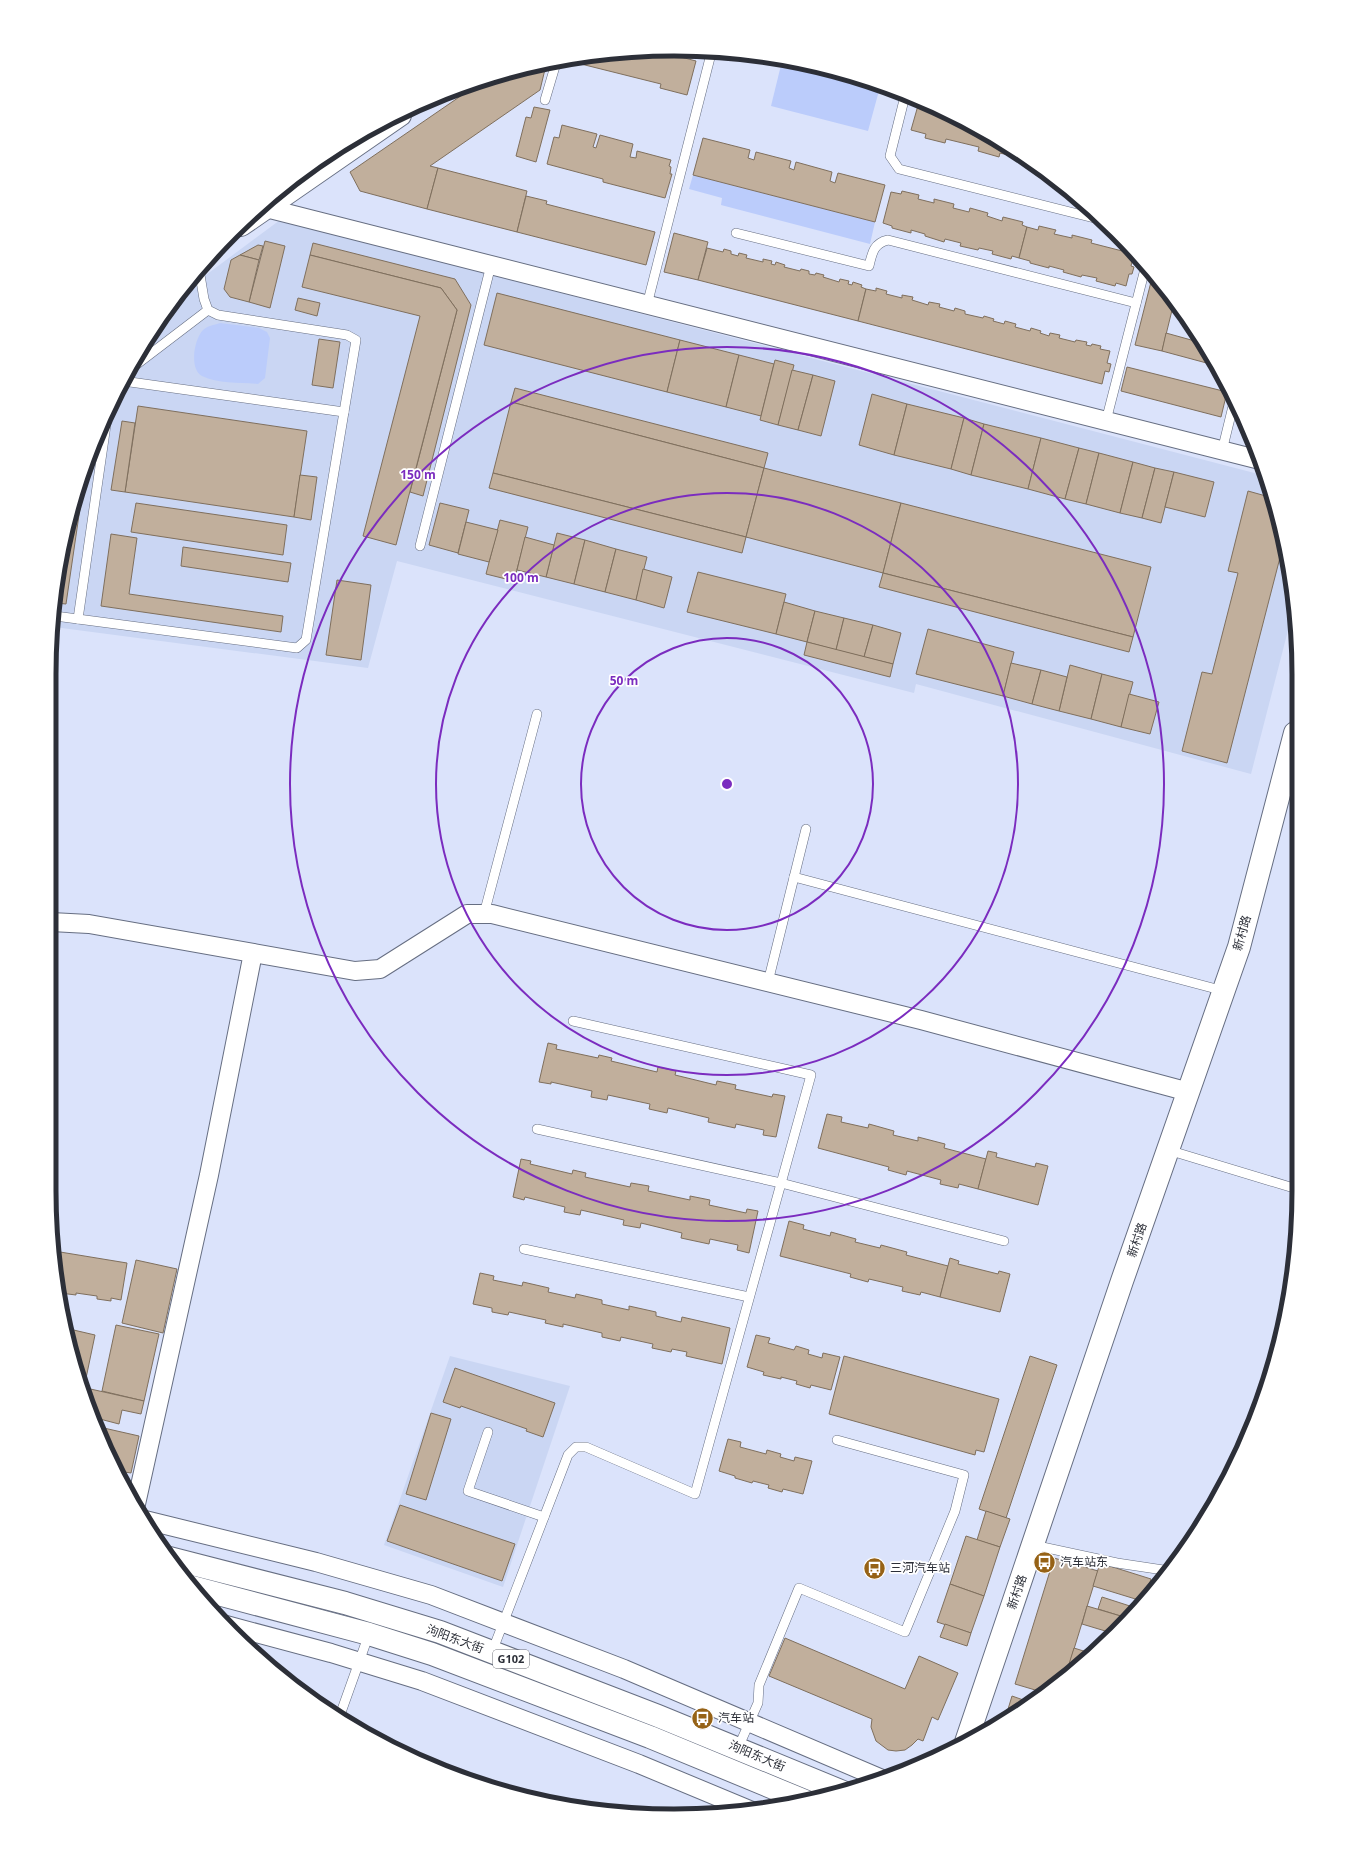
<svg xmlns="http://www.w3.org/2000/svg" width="1348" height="1865" font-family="'Open Sans','Noto Sans SC',sans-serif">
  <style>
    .built { fill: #cad6f3 }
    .green { fill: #bbccfb }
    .building { fill: #c1af9c; stroke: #7f6f5d }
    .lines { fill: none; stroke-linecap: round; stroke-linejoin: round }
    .service-casing { stroke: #666e82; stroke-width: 10 }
    .minor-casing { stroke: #666e82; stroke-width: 20 }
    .tertiary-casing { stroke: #666e82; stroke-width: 24 }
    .trunk-casing { stroke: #666e82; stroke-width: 24 }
    .service { stroke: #fff; stroke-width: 9 }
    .minor { stroke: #fff; stroke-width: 18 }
    .tertiary { stroke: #fff; stroke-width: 22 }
    .trunk { stroke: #fff; stroke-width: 22 }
    .ring { fill: none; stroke: #7b2cbf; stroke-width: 2 }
    .labels { text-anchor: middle; stroke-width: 3.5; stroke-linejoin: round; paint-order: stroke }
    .shield { fill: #fff; stroke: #6b6d74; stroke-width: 1 }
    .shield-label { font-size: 11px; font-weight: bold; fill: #2c2f38 }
    .street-label { font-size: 12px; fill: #2c2f38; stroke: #fff }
    .poi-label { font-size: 12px; fill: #2c2f38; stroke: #fff; text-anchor: start }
    .rim { fill: none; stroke: #2c2f38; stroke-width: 5 }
    .centre { fill: #7b2cbf; stroke: #fff; stroke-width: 2 }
    .ring-label { font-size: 12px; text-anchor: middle; font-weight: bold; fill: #7b2cbf; stroke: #fff; stroke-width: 3.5; stroke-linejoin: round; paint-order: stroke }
  </style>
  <rect width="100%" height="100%" fill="#dbe3fb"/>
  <g class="built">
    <path d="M 280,220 L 1266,476 L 1278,512 L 1294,592 L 1294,607 L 1251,774 L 916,684 L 914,693 L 397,561 L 368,668 L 54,627 L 61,552 L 96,435 L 133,361 L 183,292 Z"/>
    <path d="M 450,1356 L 570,1386 L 503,1587 L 384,1545 Z"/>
  </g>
  <g class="green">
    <path d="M 782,61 L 836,70 L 880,87 L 868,131 L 771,106 Z"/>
    <path d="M 693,175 L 875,222 L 870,244 L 721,205 L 722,198 L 689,189 Z"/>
    <path d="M 220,323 L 259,328 L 267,332 L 270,338 L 265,378 L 258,384 C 240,382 218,384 202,376 C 189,369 194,339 203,330 C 207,326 214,325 220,323 Z"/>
  </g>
  <g class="building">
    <path d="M 662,52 L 696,61 L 687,95 L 660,88 L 661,84 L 577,63 L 578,58 L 593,54 Z"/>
    <path d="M 546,65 L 540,90 L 430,166 L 438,168 L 427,209 L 360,191 L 350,172 L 484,80 Z"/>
    <path d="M 919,102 L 951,114 L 1024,159 L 1000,153 L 999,157 L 978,151 L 979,147 L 946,139 L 945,143 L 925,138 L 926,134 L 911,130 Z"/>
    <path d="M 534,107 L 550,110 L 536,162 L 516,156 L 526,117 L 531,118 Z"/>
    <path d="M 562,125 L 597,134 L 593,147 L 596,148 L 600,135 L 633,144 L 630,157 L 636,158 L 637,151 L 671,160 L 669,166 L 671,167 L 670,174 L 672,174 L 665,198 L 603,182 L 603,179 L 547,164 L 554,137 L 559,138 Z"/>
    <path d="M 703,138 L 750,150 L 748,158 L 754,160 L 756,152 L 791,161 L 789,168 L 794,170 L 796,162 L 832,172 L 830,181 L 835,183 L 838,173 L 885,185 L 875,222 L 693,175 Z"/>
    <path d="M 438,168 L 527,191 L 517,232 L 427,209 Z"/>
    <path d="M 902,191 L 919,195 L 918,199 L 934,203 L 934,199 L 954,204 L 953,208 L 969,212 L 970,208 L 988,213 L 987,216 L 1002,221 L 1003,217 L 1023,222 L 1022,225 L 1027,227 L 1019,258 L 1012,256 L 1011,259 L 992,254 L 993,251 L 979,248 L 978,250 L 960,246 L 961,243 L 945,239 L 944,242 L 925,236 L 925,234 L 911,230 L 911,233 L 892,228 L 892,226 L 883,223 L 891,192 L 901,194 Z"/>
    <path d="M 526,196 L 547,201 L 546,204 L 655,232 L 646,265 L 517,232 Z"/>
    <path d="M 1039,226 L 1056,230 L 1054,234 L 1072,238 L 1072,235 L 1092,240 L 1091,243 L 1134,254 L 1131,266 L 1134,267 L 1132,274 L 1129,274 L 1126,286 L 1116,283 L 1115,286 L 1096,281 L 1097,278 L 1082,275 L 1081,277 L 1063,272 L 1064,270 L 1049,266 L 1049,268 L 1030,263 L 1030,261 L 1019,258 L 1027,227 L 1038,230 Z"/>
    <path d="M 674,233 L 708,242 L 698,280 L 664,272 Z"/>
    <path d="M 265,241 L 285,246 L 270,308 L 249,302 Z"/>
    <path d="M 313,243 L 455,279 L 471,305 L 423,496 L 410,492 L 457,310 L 441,288 L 310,255 Z"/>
    <path d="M 258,245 L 263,246 L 259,260 L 240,255 Z"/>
    <path d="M 707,248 L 723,252 L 724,249 L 731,251 L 731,254 L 738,256 L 739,253 L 747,255 L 746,258 L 763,262 L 763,259 L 772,261 L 771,264 L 775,265 L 776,262 L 785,265 L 784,267 L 800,271 L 801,269 L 809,271 L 809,274 L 815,275 L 816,273 L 824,275 L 823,277 L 839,282 L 840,279 L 849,281 L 848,284 L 852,285 L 853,282 L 862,285 L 861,287 L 866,289 L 858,321 L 698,280 Z"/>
    <path d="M 240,255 L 259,260 L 249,302 L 230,297 L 224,289 L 231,260 Z"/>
    <path d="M 310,255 L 441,288 L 457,310 L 396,545 L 363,536 L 420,316 L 302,287 Z"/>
    <path d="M 1153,274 L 1174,302 L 1162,351 L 1135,345 Z"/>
    <path d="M 876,288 L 887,291 L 886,294 L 902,298 L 902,295 L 913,297 L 912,300 L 928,305 L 929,302 L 940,304 L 939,307 L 954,311 L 955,308 L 965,311 L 965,314 L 983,318 L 984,316 L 994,319 L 993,321 L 1004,324 L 1005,321 L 1016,324 L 1015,327 L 1030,331 L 1031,328 L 1041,331 L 1040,333 L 1049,336 L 1050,333 L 1060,335 L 1059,338 L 1075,342 L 1076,340 L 1087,342 L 1086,345 L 1091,346 L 1092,344 L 1101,346 L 1100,349 L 1110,351 L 1107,363 L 1111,364 L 1109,372 L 1105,371 L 1102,384 L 858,321 L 866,289 L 876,291 Z"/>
    <path d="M 497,293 L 680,340 L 667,392 L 484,345 Z"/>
    <path d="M 298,298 L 320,303 L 317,316 L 295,310 Z"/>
    <path d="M 1166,333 L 1202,343 L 1214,365 L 1162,351 Z"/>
    <path d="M 319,339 L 340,342 L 333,388 L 312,385 Z"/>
    <path d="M 680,340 L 739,355 L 726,407 L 667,392 Z"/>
    <path d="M 739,355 L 774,364 L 761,416 L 726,407 Z"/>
    <path d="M 775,360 L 794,365 L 778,425 L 760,420 Z"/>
    <path d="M 1127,367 L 1227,392 L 1221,417 L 1121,391 Z"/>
    <path d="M 792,370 L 813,375 L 798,430 L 778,425 Z"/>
    <path d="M 813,375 L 835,381 L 821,436 L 798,430 Z"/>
    <path d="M 515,388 L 768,453 L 764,468 L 511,402 Z"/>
    <path d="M 872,394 L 907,404 L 894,455 L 859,445 Z"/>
    <path d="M 511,402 L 764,468 L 746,537 L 493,473 Z"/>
    <path d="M 907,404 L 964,418 L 951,469 L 894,455 Z"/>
    <path d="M 138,406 L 307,431 L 294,517 L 125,492 Z"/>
    <path d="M 1239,411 L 1246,425 L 1236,422 Z"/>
    <path d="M 964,418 L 984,424 L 971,475 L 951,469 Z"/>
    <path d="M 122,421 L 135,423 L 125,492 L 111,490 Z"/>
    <path d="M 984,424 L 1041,438 L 1028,489 L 971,475 Z"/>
    <path d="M 1041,438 L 1079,448 L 1065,499 L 1028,489 Z"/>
    <path d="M 1079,448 L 1099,453 L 1086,504 L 1065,499 Z"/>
    <path d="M 1099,453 L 1133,462 L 1120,513 L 1086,504 Z"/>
    <path d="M 1133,462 L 1155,468 L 1142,518 L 1120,513 Z"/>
    <path d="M 764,468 L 901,503 L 883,573 L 746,537 Z"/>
    <path d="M 1155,468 L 1174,472 L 1161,523 L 1142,518 Z"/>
    <path d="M 1174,472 L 1214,482 L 1205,517 L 1165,507 Z"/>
    <path d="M 493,473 L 746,537 L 742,553 L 489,488 Z"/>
    <path d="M 85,474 L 66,604 L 56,603 L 61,552 Z"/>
    <path d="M 300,475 L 317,477 L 311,520 L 294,517 Z"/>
    <path d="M 1248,491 L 1273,498 L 1278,512 L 1284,542 L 1227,763 L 1182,751 L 1202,672 L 1212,674 L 1238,573 L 1228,571 Z"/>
    <path d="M 136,503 L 287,525 L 283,555 L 131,532 Z"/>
    <path d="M 440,503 L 469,510 L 458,553 L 429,545 Z"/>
    <path d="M 901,503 L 1151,567 L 1133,637 L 883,573 Z"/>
    <path d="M 500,520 L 528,527 L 514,581 L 486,574 Z"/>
    <path d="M 466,522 L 498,530 L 489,562 L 458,554 Z"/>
    <path d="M 557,533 L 585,540 L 574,584 L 546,577 Z"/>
    <path d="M 111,534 L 137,538 L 129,594 L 283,616 L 281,632 L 101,606 Z"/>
    <path d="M 525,537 L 554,545 L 546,577 L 517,570 Z"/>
    <path d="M 585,540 L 616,549 L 605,592 L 574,584 Z"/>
    <path d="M 183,547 L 291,563 L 288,582 L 181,566 Z"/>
    <path d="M 616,549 L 647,557 L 636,600 L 605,592 Z"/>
    <path d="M 643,569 L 672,577 L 664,608 L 636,600 Z"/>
    <path d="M 698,572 L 786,594 L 776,634 L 687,612 Z"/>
    <path d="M 883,573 L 1133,637 L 1129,652 L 879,587 Z"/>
    <path d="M 337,580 L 371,585 L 361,660 L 326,655 Z"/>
    <path d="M 784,602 L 815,611 L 807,642 L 776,634 Z"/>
    <path d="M 815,611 L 844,618 L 836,650 L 807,642 Z"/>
    <path d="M 844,618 L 873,625 L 864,657 L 836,650 Z"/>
    <path d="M 873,625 L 901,633 L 893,664 L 864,657 Z"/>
    <path d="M 928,629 L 1014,652 L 1003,696 L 916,674 Z"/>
    <path d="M 807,642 L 893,664 L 890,677 L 804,655 Z"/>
    <path d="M 1011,663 L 1041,670 L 1032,704 L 1003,696 Z"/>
    <path d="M 1070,665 L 1102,674 L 1091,719 L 1059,711 Z"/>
    <path d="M 1041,670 L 1067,677 L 1059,711 L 1032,704 Z"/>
    <path d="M 1102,674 L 1133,682 L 1121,727 L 1091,719 Z"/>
    <path d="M 1129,694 L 1159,702 L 1150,734 L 1121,727 Z"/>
    <path d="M 548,1043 L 557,1045 L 556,1049 L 598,1058 L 599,1055 L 612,1058 L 611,1061 L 657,1072 L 658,1067 L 676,1071 L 675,1075 L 716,1085 L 717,1081 L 736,1085 L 735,1089 L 772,1097 L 773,1094 L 785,1096 L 776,1137 L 763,1135 L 764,1130 L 736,1124 L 735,1128 L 708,1122 L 709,1118 L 668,1108 L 667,1113 L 649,1109 L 650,1104 L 608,1095 L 607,1100 L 591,1097 L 592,1091 L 551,1082 L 551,1084 L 539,1082 Z"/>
    <path d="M 827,1114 L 842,1117 L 841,1122 L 868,1128 L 869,1124 L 894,1131 L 893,1135 L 918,1141 L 918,1137 L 945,1144 L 944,1148 L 986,1159 L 978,1189 L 959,1184 L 958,1188 L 940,1184 L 941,1180 L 907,1171 L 906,1175 L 888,1170 L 889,1167 L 818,1148 Z"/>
    <path d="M 988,1151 L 997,1153 L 996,1157 L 1035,1167 L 1036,1163 L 1048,1166 L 1038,1205 L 978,1189 Z"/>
    <path d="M 521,1159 L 531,1161 L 530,1164 L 572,1174 L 573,1170 L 586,1173 L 585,1177 L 630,1187 L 631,1183 L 649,1186 L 648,1191 L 690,1200 L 690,1196 L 710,1200 L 709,1205 L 746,1213 L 747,1209 L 758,1211 L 749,1253 L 737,1250 L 738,1245 L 710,1239 L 709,1244 L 681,1238 L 682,1233 L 641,1223 L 640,1228 L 623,1225 L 624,1220 L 581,1210 L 580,1215 L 564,1212 L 565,1207 L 525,1197 L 524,1200 L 513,1197 Z"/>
    <path d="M 789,1221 L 804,1225 L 803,1229 L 830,1236 L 831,1232 L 856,1239 L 855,1242 L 880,1248 L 881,1245 L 907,1252 L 906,1255 L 948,1266 L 940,1297 L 921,1292 L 920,1295 L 902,1291 L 903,1287 L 869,1279 L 868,1282 L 850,1277 L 851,1274 L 780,1256 Z"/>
    <path d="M 54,1251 L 127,1263 L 121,1300 L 111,1298 L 111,1301 L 97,1299 L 97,1296 L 76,1293 L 76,1295 L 60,1293 L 54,1273 Z"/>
    <path d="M 950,1258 L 959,1261 L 958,1264 L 998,1274 L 999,1271 L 1010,1274 L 1000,1312 L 940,1297 Z"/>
    <path d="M 136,1260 L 177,1269 L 163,1333 L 122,1323 Z"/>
    <path d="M 480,1273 L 494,1276 L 493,1280 L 522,1286 L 523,1282 L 549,1288 L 548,1292 L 575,1298 L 576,1294 L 602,1300 L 602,1304 L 629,1310 L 629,1306 L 656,1312 L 656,1316 L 681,1322 L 682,1317 L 730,1328 L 722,1364 L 686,1356 L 687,1352 L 672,1349 L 671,1352 L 652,1348 L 653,1344 L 621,1337 L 620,1341 L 602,1337 L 602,1333 L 563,1324 L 563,1327 L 545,1323 L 546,1320 L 509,1312 L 508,1315 L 492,1312 L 492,1308 L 473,1304 Z"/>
    <path d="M 116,1325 L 159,1334 L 144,1401 L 102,1391 Z"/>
    <path d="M 65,1328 L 95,1335 L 85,1383 L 80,1382 L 70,1353 Z"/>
    <path d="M 756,1335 L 770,1338 L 768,1343 L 794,1350 L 796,1346 L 809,1350 L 808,1354 L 822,1358 L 823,1353 L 840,1357 L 831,1390 L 811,1385 L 810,1388 L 796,1384 L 797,1381 L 781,1377 L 781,1379 L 763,1375 L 764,1372 L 747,1367 Z"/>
    <path d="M 844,1356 L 999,1399 L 984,1452 L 976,1450 L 975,1455 L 829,1414 Z"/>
    <path d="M 1030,1356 L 1057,1365 L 1006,1518 L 979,1509 Z"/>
    <path d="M 455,1368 L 555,1403 L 543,1437 L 526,1431 L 527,1429 L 461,1406 L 460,1408 L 443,1402 Z"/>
    <path d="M 86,1388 L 144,1401 L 141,1414 L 122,1410 L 119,1424 L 92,1417 L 85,1395 Z"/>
    <path d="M 431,1413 L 451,1419 L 426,1500 L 406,1494 Z"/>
    <path d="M 95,1426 L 139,1436 L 131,1473 L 118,1471 Z"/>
    <path d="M 728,1439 L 741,1442 L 740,1447 L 766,1454 L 767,1450 L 781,1454 L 780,1457 L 794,1461 L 795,1457 L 812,1461 L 803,1494 L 783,1489 L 782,1492 L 768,1488 L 769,1485 L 753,1481 L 752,1483 L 735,1478 L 735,1476 L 719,1471 Z"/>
    <path d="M 400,1505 L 515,1544 L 502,1581 L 387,1541 Z"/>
    <path d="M 986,1511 L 1010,1519 L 1000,1547 L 977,1540 Z"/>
    <path d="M 966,1536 L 1000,1547 L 984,1596 L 950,1584 Z"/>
    <path d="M 1054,1558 L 1098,1571 L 1066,1675 L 1042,1692 L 1015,1684 Z"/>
    <path d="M 1100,1563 L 1151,1579 L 1145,1598 L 1142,1601 L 1093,1586 Z"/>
    <path d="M 950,1584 L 984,1596 L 971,1633 L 937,1622 Z"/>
    <path d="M 1102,1597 L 1133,1607 L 1134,1602 L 1140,1604 L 1127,1618 L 1098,1609 Z"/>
    <path d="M 1087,1606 L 1124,1617 L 1122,1623 L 1112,1633 L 1082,1624 Z"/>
    <path d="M 945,1624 L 971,1633 L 967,1646 L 940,1637 Z"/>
    <path d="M 785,1638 L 905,1689 L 919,1656 L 958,1673 L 938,1720 L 932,1717 L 923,1741 L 918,1739 L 912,1745 L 905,1750 L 896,1751 L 888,1750 L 876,1741 L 871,1727 L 872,1719 L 769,1676 Z"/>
    <path d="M 1074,1648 L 1093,1654 L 1078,1666 L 1069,1664 Z"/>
    <path d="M 1012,1696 L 1029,1702 L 1005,1719 Z"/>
  </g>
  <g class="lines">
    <defs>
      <g id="service">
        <path d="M 905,96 L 890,156 L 899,169 L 1098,219"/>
        <path d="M 545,100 L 556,63"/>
        <path d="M 736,233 L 869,266 C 872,253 874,243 888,240 L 1136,303"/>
        <path d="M 647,305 L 712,50"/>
        <path d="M 128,371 L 208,310"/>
        <path d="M 123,381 L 344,412"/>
        <path d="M 1106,421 L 1146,265"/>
        <path d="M 1222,451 L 1234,402"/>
        <path d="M 420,546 L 491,265"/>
        <path d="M 55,616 L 297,648 L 306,640 L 356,340 L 347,335 L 218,315 L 208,310 L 204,299 L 199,269"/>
        <path d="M 78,619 L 108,411"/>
        <path d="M 794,877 L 1224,991"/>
        <path d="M 484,914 L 537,714"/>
        <path d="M 768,982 L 806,829"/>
        <path d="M 537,1129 L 781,1183 L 1004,1241"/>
        <path d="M 1168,1150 L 1297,1189"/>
        <path d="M 524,1249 L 749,1297"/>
        <path d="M 1274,1363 L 1279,1347"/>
        <path d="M 488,1432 L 468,1491 L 544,1517"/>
        <path d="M 1033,1545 L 1117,1563 L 1170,1571"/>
        <path d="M 492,1652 L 568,1455 L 576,1447 L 586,1447 L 695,1494 L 811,1075 L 573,1021"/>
        <path d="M 339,1718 L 369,1634"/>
        <path d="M 738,1748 L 758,1703 L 759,1685 L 799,1588 L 905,1632 L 955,1511 L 964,1475 L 837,1440"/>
      </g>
      <g id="minor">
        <path d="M 266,208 L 1260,460"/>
        <path d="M 51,922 L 89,924 L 355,971 L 380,969 L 467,914 L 492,914 L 921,1020 L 1189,1092"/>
        <path d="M 136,1504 L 209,1175 L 253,953"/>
        <path d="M 145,1520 L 316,1562 L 431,1595 L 624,1669 L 882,1779"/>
        <path d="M 226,1625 L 331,1653 L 422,1681 L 639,1764 L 752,1811"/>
      </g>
      <g id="tertiary">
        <path d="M 241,225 L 400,115"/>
        <path d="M 966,1742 L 1122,1281 L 1239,947 L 1295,733"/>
      </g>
      <g id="trunk">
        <path d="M 169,1558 L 345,1603 L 440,1632 L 658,1716 L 843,1792"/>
        <path d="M 192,1587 L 369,1634 L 432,1654 L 650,1737 L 805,1801"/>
      </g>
    </defs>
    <use href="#service" class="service-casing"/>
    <use href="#minor" class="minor-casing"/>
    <use href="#tertiary" class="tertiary-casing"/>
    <use href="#trunk" class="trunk-casing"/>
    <use href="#service" class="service"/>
    <use href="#minor" class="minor"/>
    <use href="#tertiary" class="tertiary"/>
    <use href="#trunk" class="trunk"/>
  </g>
  <g class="ring">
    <circle cx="727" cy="784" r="146"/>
    <circle cx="727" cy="784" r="291"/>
    <circle cx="727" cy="784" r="437"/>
  </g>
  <defs>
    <symbol id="bus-disc" viewBox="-11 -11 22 22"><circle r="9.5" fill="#966216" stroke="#fff"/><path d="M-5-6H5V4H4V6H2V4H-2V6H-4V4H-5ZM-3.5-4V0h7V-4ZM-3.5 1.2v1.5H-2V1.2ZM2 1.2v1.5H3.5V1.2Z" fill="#fff"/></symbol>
  </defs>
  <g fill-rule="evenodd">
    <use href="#bus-disc" x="1032" y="1550" width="25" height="25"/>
    <use href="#bus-disc" x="862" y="1556" width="25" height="25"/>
    <use href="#bus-disc" x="690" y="1706" width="25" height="25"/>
  </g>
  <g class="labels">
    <rect class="shield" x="493" y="1650" width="36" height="18" rx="3"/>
    <g class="shield-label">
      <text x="511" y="1663">G102</text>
    </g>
    <g class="street-label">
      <text transform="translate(1242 933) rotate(-74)" y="4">新村路</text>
      <text transform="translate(1137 1240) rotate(-71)" y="4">新村路</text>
      <text transform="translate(1017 1592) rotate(-71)" y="4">新村路</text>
      <text transform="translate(455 1639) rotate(20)" y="4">泃阳东大街</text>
      <text transform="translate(757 1756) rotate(23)" y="4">泃阳东大街</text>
    </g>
    <g class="poi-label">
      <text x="1060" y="1566">汽车站东</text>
      <text x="890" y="1572">三河汽车站</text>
      <text x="718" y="1722">汽车站</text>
    </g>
  </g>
  <path d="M0 0H1348V1865H0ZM674 56H674A618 618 0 0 1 1292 674V1191A618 618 0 0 1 674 1809H674A618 618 0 0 1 56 1191V674A618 618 0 0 1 674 56Z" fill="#fff" fill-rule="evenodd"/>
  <path class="rim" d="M674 56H674A618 618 0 0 1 1292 674V1191A618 618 0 0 1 674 1809H674A618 618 0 0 1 56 1191V674A618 618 0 0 1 674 56Z"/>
  <circle cx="727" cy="784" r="6" class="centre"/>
  <g class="ring-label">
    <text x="418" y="479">150 m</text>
    <text x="521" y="582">100 m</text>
    <text x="624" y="685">50 m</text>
  </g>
</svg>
